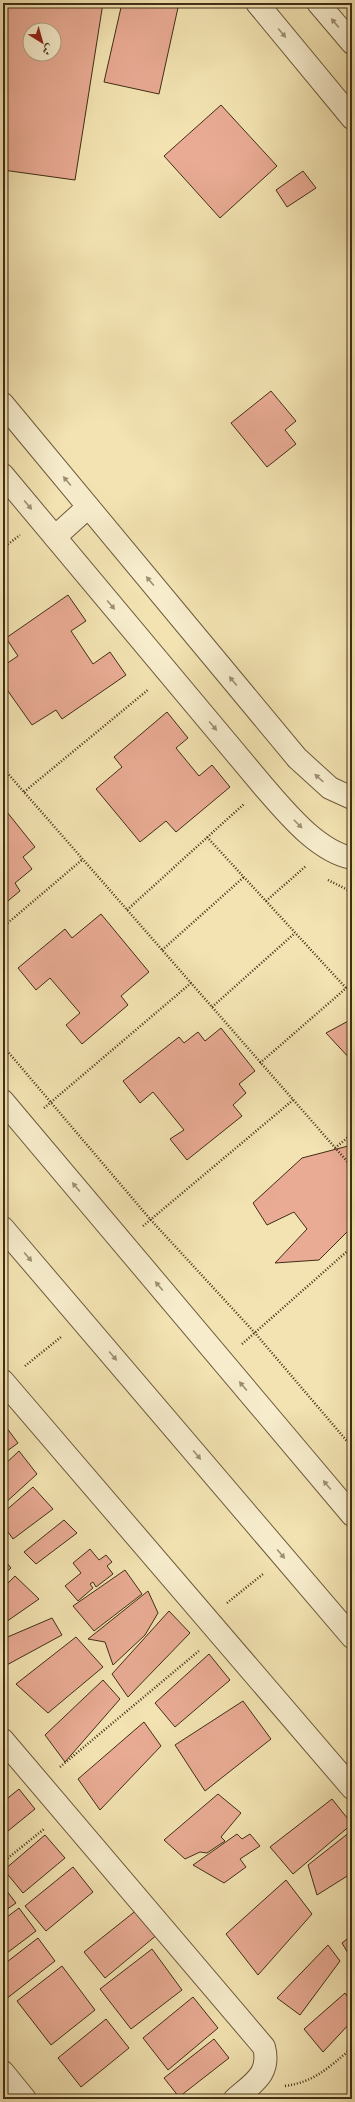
<svg xmlns="http://www.w3.org/2000/svg" width="355" height="2102" font-family="'Libre Bodoni',Amiri,serif">
  <style>
    .building { fill: #e9ab94; stroke: #412e15; fill-rule: evenodd }
    .lines { fill: none; stroke-linecap: round; stroke-linejoin: round }
    .street-casing { stroke: #6e5b3c; stroke-width: 24 }
    .path { stroke: #412e15; stroke-width: 2.5; stroke-dasharray: 1 2; stroke-linecap: butt }
    .street { stroke: #f7edcd; stroke-width: 22 }
    .oneway { fill: #9c8e71 }
  </style>
  <rect width="100%" height="100%" fill="#f3e3b2"/>
  <filter id="stains"><feTurbulence type="fractalNoise" baseFrequency=".005" numOctaves="4"/><feColorMatrix values="0 0 0 0 .2 0 0 0 0 .09 0 0 0 0 .02 0 0 0 .5 -.17"/></filter>
  <radialGradient id="worn" r=".72"><stop offset=".6" stop-color="#630" stop-opacity="0"/><stop offset="1" stop-color="#630" stop-opacity=".3"/></radialGradient>
  <g class="building">
    <path d="M 3,3 L 103,3 L 75,180 L 3,170 ZM 30,30 L 54,30 L 54,54 L 30,54 Z"/>
    <path d="M 122,3 L 179,3 L 159,94 L 104,82 Z"/>
    <path d="M 221,105 L 277,166 L 220,218 L 164,156 Z"/>
    <path d="M 303,171 L 316,188 L 287,207 L 276,190 Z"/>
    <path d="M 271,391 L 296,421 L 285,430 L 296,444 L 267,467 L 231,423 Z"/>
    <path d="M 68,595 L 86,621 L 71,631 L 93,664 L 110,652 L 126,675 L 62,719 L 56,710 L 32,725 L 3,684 L 3,666 L 18,656 L 6,638 Z"/>
    <path d="M 167,712 L 188,738 L 176,748 L 199,776 L 212,765 L 230,787 L 176,832 L 166,821 L 140,842 L 96,789 L 122,767 L 114,757 Z"/>
    <path d="M 3,807 L 35,847 L 23,857 L 32,869 L 15,883 L 20,891 L 3,905 Z"/>
    <path d="M 101,914 L 149,972 L 121,996 L 128,1005 L 82,1044 L 66,1025 L 80,1013 L 50,978 L 36,990 L 18,968 L 65,929 L 72,938 Z"/>
    <path d="M 352,1019 L 352,1061 L 326,1033 Z"/>
    <path d="M 221,1028 L 255,1071 L 239,1084 L 246,1093 L 233,1105 L 242,1116 L 187,1160 L 170,1139 L 184,1130 L 153,1092 L 140,1103 L 123,1081 L 179,1037 L 184,1043 L 198,1032 L 205,1041 Z"/>
    <path d="M 352,1145 L 352,1227 L 319,1260 L 275,1263 L 307,1229 L 294,1212 L 267,1225 L 253,1203 L 302,1158 Z"/>
    <path d="M 3,1423 L 18,1443 L 3,1454 Z"/>
    <path d="M 19,1451 L 37,1474 L 3,1505 L 3,1466 Z"/>
    <path d="M 33,1487 L 53,1509 L 13,1539 L 3,1525 L 3,1513 Z"/>
    <path d="M 64,1520 L 77,1533 L 36,1564 L 24,1552 Z"/>
    <path d="M 90,1549 L 99,1560 L 106,1555 L 112,1562 L 107,1566 L 113,1574 L 96,1587 L 93,1582 L 90,1584 L 93,1588 L 78,1601 L 65,1586 L 81,1573 L 73,1563 Z"/>
    <path d="M 3,1558 L 11,1568 L 3,1575 Z"/>
    <path d="M 125,1570 L 142,1594 L 94,1631 L 73,1606 Z"/>
    <path d="M 15,1576 L 39,1599 L 3,1624 L 3,1588 Z"/>
    <path d="M 148,1591 L 158,1613 L 145,1635 L 113,1665 L 105,1642 L 88,1639 Z"/>
    <path d="M 169,1611 L 190,1633 L 128,1697 L 112,1674 Z"/>
    <path d="M 52,1618 L 62,1635 L 3,1667 L 3,1639 Z"/>
    <path d="M 76,1637 L 103,1667 L 48,1713 L 16,1684 Z"/>
    <path d="M 209,1654 L 230,1680 L 175,1727 L 155,1703 Z"/>
    <path d="M 103,1680 L 120,1699 L 65,1762 L 45,1735 Z"/>
    <path d="M 243,1701 L 271,1739 L 205,1791 L 175,1745 Z"/>
    <path d="M 144,1722 L 161,1746 L 100,1810 L 78,1779 Z"/>
    <path d="M 19,1789 L 35,1809 L 3,1835 L 3,1802 Z"/>
    <path d="M 218,1794 L 241,1813 L 221,1837 L 225,1841 L 207,1853 L 200,1852 L 185,1859 L 164,1840 Z"/>
    <path d="M 332,1799 L 352,1824 L 293,1874 L 270,1847 Z"/>
    <path d="M 350,1832 L 352,1834 L 352,1873 L 317,1895 L 308,1865 Z"/>
    <path d="M 237,1834 L 242,1839 L 250,1834 L 260,1846 L 240,1859 L 246,1867 L 224,1883 L 193,1865 Z"/>
    <path d="M 45,1835 L 65,1858 L 23,1893 L 4,1870 Z"/>
    <path d="M 73,1867 L 93,1892 L 46,1931 L 25,1906 Z"/>
    <path d="M 286,1880 L 312,1914 L 258,1975 L 226,1934 Z"/>
    <path d="M 3,1886 L 16,1903 L 3,1912 Z"/>
    <path d="M 19,1908 L 36,1931 L 3,1956 L 3,1920 Z"/>
    <path d="M 138,1909 L 158,1934 L 105,1978 L 84,1952 Z"/>
    <path d="M 352,1935 L 352,1960 L 342,1943 Z"/>
    <path d="M 38,1938 L 55,1961 L 6,1999 L 3,1994 L 3,1965 Z"/>
    <path d="M 328,1945 L 340,1961 L 300,2015 L 277,1998 Z"/>
    <path d="M 152,1949 L 182,1990 L 131,2029 L 100,1989 Z"/>
    <path d="M 62,1966 L 95,2010 L 51,2045 L 17,2001 Z"/>
    <path d="M 345,1993 L 352,2003 L 352,2021 L 323,2052 L 304,2029 Z"/>
    <path d="M 193,1997 L 218,2028 L 168,2070 L 143,2038 Z"/>
    <path d="M 106,2019 L 129,2048 L 81,2087 L 58,2058 Z"/>
    <path d="M 214,2039 L 229,2058 L 179,2097 L 164,2078 Z"/>
  </g>
  <g class="lines">
    <defs>
      <g id="street">
        <path d="M 257,3 L 352,118"/>
        <path d="M 318,3 L 352,43"/>
        <path d="M 3,404 L 297,758 L 330,788 L 352,798"/>
        <path d="M 3,475 L 264,787 C 286,812 317,851 352,858"/>
        <path d="M 55,537 L 88,507"/>
        <path d="M 3,1101 L 352,1515"/>
        <path d="M 3,1228 L 352,1637"/>
        <path d="M 3,1381 L 352,1788"/>
        <path d="M 3,1740 L 264,2047 C 271,2074 253,2083 235,2099"/>
        <path d="M 3,2072 L 25,2099"/>
      </g>
    </defs>
    <use href="#street" class="street-casing"/>
    <g class="path">
      <path d="M 3,548 L 20,535"/>
      <path d="M 3,768 L 352,1167"/>
      <path d="M 24,792 L 149,689"/>
      <path d="M 207,837 L 346,988"/>
      <path d="M 328,880 L 352,892"/>
      <path d="M 266,901 L 306,866"/>
      <path d="M 127,910 L 244,804"/>
      <path d="M 3,927 L 83,859"/>
      <path d="M 162,950 L 244,877"/>
      <path d="M 212,1007 L 295,933"/>
      <path d="M 3,1046 L 150,1219 L 255,1333 L 352,1447"/>
      <path d="M 260,1063 L 352,983"/>
      <path d="M 44,1108 L 191,983"/>
      <path d="M 335,1148 L 352,1134"/>
      <path d="M 143,1226 L 293,1100"/>
      <path d="M 242,1344 L 352,1247"/>
      <path d="M 25,1366 L 61,1337"/>
      <path d="M 227,1603 L 263,1574"/>
      <path d="M 60,1767 L 200,1650"/>
      <path d="M 3,1862 L 44,1829"/>
      <path d="M 285,2086 C 315,2082 329,2067 352,2048"/>
    </g>
    <use href="#street" class="street"/>
  </g>
  <defs><path id="oneway-solid" d="M-6-.8H1V-3.2L6.5 0L1 3.2V.8H-6Z"/></defs>
  <g class="oneway">
    <use href="#oneway-solid" transform="translate(335 23) rotate(-130)"/>
    <use href="#oneway-solid" transform="translate(282 33) rotate(50)"/>
    <use href="#oneway-solid" transform="translate(67 481) rotate(-130)"/>
    <use href="#oneway-solid" transform="translate(28 505) rotate(50)"/>
    <use href="#oneway-solid" transform="translate(150 581) rotate(-130)"/>
    <use href="#oneway-solid" transform="translate(111 605) rotate(50)"/>
    <use href="#oneway-solid" transform="translate(233 681) rotate(-130)"/>
    <use href="#oneway-solid" transform="translate(213 726) rotate(50)"/>
    <use href="#oneway-solid" transform="translate(319 778) rotate(-138)"/>
    <use href="#oneway-solid" transform="translate(298 824) rotate(45)"/>
    <use href="#oneway-solid" transform="translate(76 1187) rotate(-130)"/>
    <use href="#oneway-solid" transform="translate(28 1257) rotate(50)"/>
    <use href="#oneway-solid" transform="translate(159 1286) rotate(-130)"/>
    <use href="#oneway-solid" transform="translate(113 1356) rotate(50)"/>
    <use href="#oneway-solid" transform="translate(243 1386) rotate(-130)"/>
    <use href="#oneway-solid" transform="translate(197 1455) rotate(50)"/>
    <use href="#oneway-solid" transform="translate(327 1485) rotate(-130)"/>
    <use href="#oneway-solid" transform="translate(281 1554) rotate(50)"/>
  </g>
  <rect width="355" height="2102" fill="none" stroke="#f3e3b2" stroke-width="16"/>
  <rect x="4" y="4" width="347" height="2094" fill="none" stroke="#412e15" stroke-width="2"/>
  <rect x="8" y="8" width="339" height="2086" fill="none" stroke="#412e15"/>
  <g transform="translate(42 42) rotate(143)"><circle r="19" fill="#f7edcd" stroke="#aea183"/>
  <path d="M0-3L7 15L0 10L-7 15Z" fill="#8f2418"/>
  <text y="-6" font-size="11" font-weight="bold" text-anchor="middle" fill="#412e15">ش</text>
  </g>
  <rect width="100%" height="100%" filter="url(#stains)"/>
  <rect width="100%" height="100%" fill="url(#worn)"/>
</svg>
